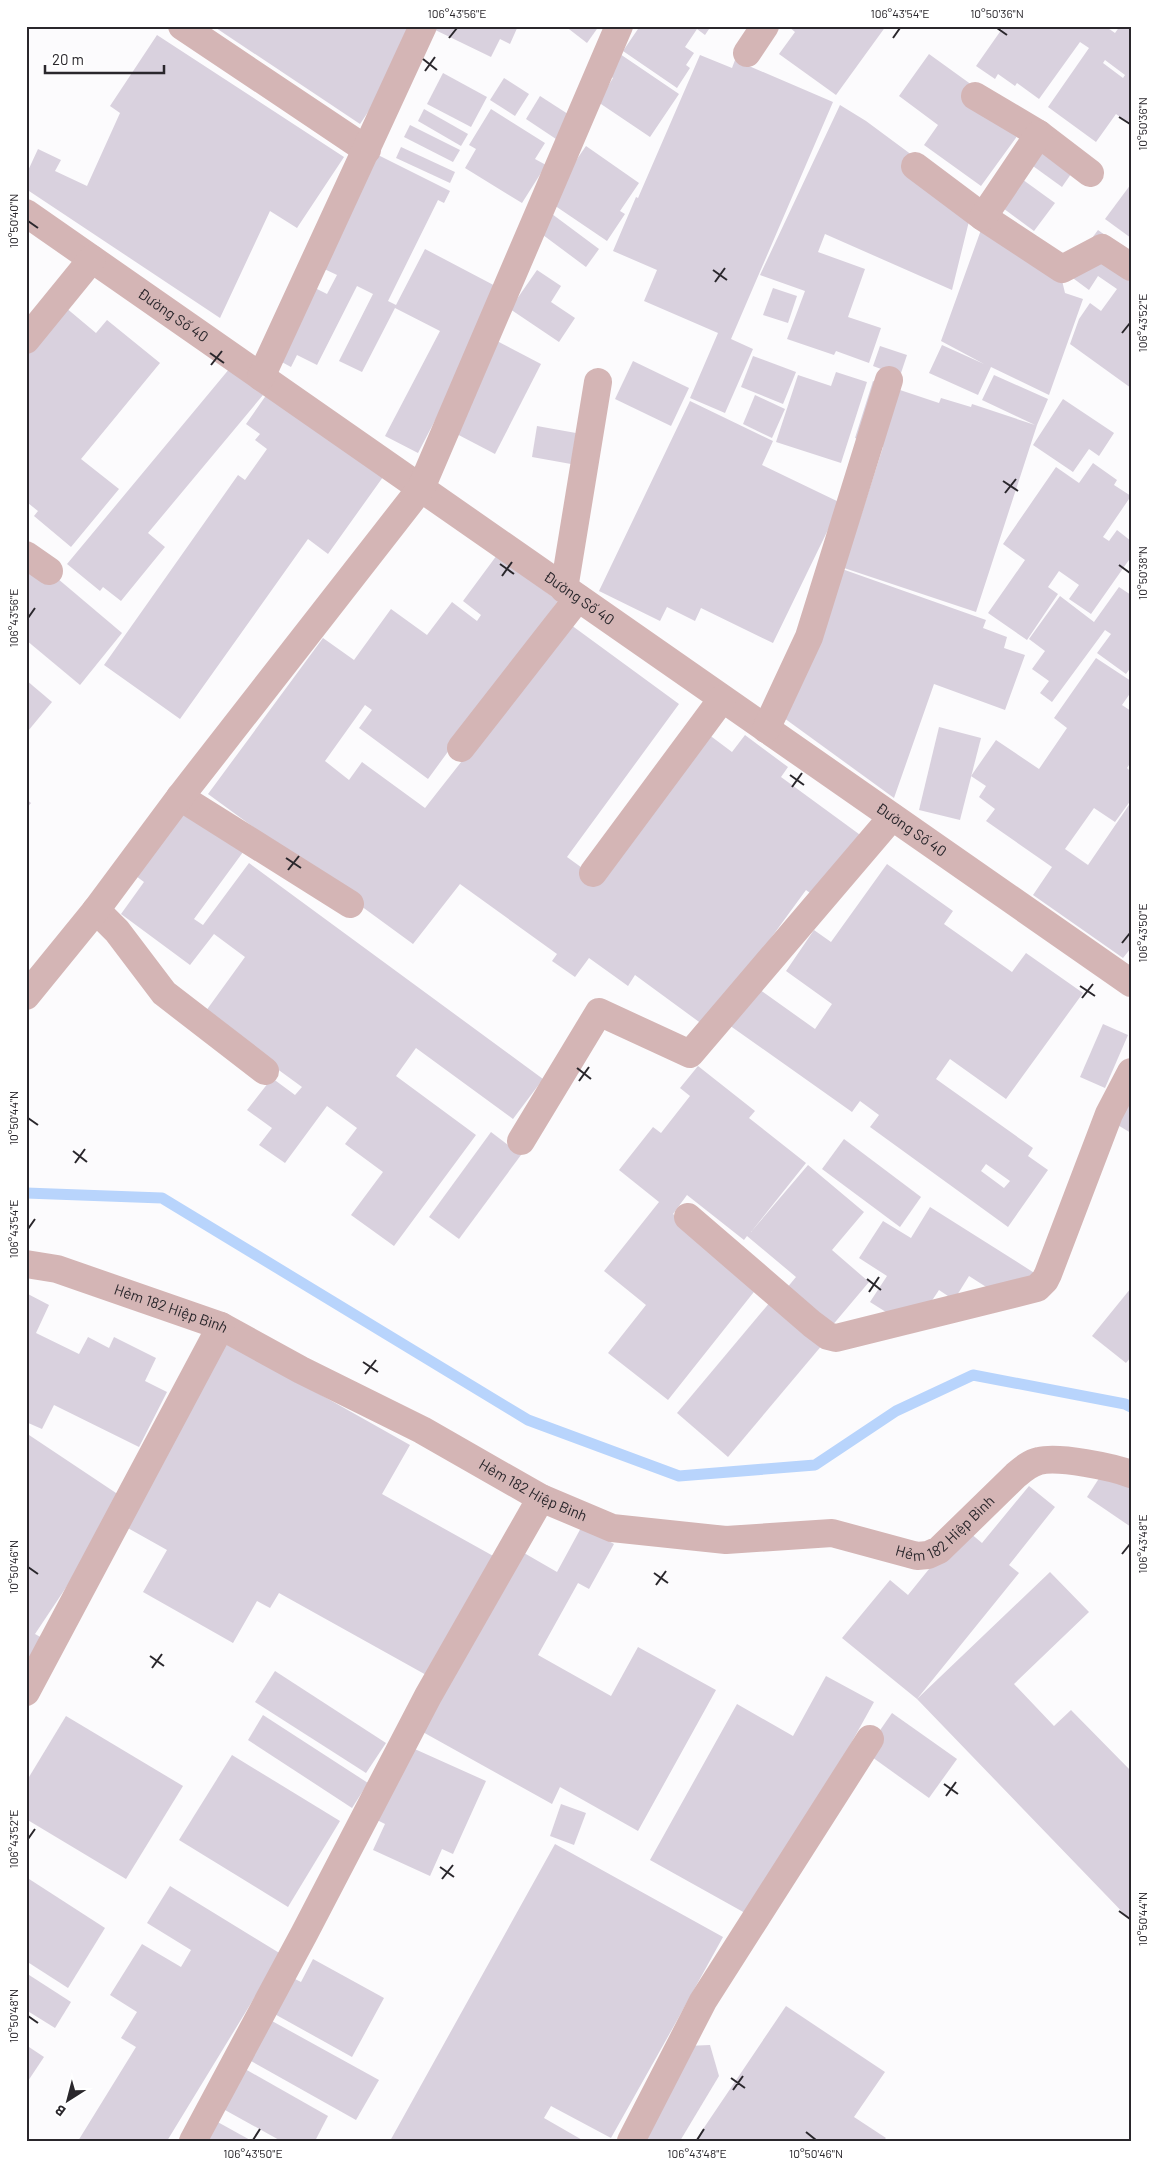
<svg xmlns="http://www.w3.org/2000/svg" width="1157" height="2167" font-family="Barlow,sans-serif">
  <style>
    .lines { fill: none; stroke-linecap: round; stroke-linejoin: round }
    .stream { stroke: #b8d4fc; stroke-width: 11 }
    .building { fill: #d9d1de; fill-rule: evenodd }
    .minor { stroke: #d4b5b5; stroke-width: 28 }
    .ticks { fill: none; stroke: #2a272c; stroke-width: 2 }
    .labels { text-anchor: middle; stroke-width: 4; stroke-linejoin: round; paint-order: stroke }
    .street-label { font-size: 15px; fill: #2a272c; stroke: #fff }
    .neatline { fill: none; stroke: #2a272c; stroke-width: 2 }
    .ticks-label { font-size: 12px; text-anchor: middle; fill: #2a272c }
  </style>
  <rect width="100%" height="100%" fill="#fcfbfd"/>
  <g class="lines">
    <path class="stream" d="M 26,1193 L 162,1198 L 528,1420 L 679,1476 L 815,1465 L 896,1411 L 973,1375 L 1125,1404 L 1131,1407"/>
  </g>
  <g class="building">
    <path d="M 213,26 L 411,26 L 405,57 L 360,124 Z"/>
    <path d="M 427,26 L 518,26 L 510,44 L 500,39 L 491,57 Z"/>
    <path d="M 565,26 L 599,26 L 587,43 Z"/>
    <path d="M 640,26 L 711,26 L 705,35 L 697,29 L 685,47 L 694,53 L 686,65 L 690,68 L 677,88 L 623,51 Z"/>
    <path d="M 788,26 L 886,26 L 836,95 L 779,54 L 795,32 Z"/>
    <path d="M 1004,26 L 1105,26 L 1115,33 L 1120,26 L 1131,26 L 1131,125 L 1116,114 L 1096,142 L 1048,107 L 1089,48 L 1080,42 L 1039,99 L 1017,83 L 1015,86 L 998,74 L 995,79 L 976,66 ZM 1105,60 L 1125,75 L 1123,78 L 1103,63 Z"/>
    <path d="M 157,35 L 344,157 L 297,228 L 270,211 L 220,318 L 26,189 L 26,175 L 38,149 L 61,160 L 55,171 L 87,186 L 120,113 L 110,106 Z"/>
    <path d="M 620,54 L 679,94 L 650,137 L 598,102 L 613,78 L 607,74 Z"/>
    <path d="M 929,54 L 1026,124 L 981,186 L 924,145 L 938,125 L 899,96 Z"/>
    <path d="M 700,55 L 732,68 L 735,60 L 833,102 L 731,339 L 753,349 L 725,413 L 690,398 L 718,333 L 644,301 L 657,270 L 613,251 L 636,197 L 638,198 Z"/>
    <path d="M 443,73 L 487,97 L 471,127 L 427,104 Z"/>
    <path d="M 504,78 L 529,94 L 515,116 L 490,100 Z"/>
    <path d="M 540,96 L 571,116 L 556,139 L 526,119 Z"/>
    <path d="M 840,105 L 866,121 L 974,201 L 952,290 L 825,234 L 818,252 L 865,269 L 848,317 L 881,328 L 869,363 L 836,351 L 834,355 L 787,339 L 805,291 L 760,275 Z"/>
    <path d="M 424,109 L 468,134 L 461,146 L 418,121 Z"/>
    <path d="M 491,109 L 545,143 L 535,159 L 546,165 L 522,203 L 465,168 L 476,149 L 469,145 Z"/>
    <path d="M 410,125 L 460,150 L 453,162 L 404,137 Z"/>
    <path d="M 1034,127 L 1080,161 L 1062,187 L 1015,153 Z"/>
    <path d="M 586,146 L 639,183 L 620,211 L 625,214 L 607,241 L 548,201 Z"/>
    <path d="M 401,147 L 455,172 L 450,183 L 396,158 Z"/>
    <path d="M 374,153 L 450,191 L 444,203 L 438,200 L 388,301 L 396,305 L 425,249 L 503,290 L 418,453 L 385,436 L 440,331 L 395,308 L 362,372 L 339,361 L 373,294 L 357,286 L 317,365 L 297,355 L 291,367 L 267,354 L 303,282 L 327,294 L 337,275 L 318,266 Z"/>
    <path d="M 1008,169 L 1055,203 L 1034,231 L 988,197 Z"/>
    <path d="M 1131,184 L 1131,238 L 1105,219 Z"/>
    <path d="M 552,214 L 599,249 L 586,267 L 539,232 Z"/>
    <path d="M 986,216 L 1059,268 L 1065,293 L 1083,299 L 1049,395 L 991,367 L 978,395 L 929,373 L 942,345 L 984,364 L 941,341 Z"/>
    <path d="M 1098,230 L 1120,246 L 1131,261 L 1131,388 L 1070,344 L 1079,319 L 1090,303 L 1101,311 L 1117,289 L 1098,276 L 1089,290 L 1066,273 Z"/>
    <path d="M 537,270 L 561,286 L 551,302 L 575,318 L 559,342 L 510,309 Z"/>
    <path d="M 773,288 L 797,296 L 788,323 L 763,315 Z"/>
    <path d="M 65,307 L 96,333 L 107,320 L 160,363 L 81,459 L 119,489 L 71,547 L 34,516 L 38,511 L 28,503 L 26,506 L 26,353 Z"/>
    <path d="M 497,341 L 541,364 L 495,454 L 451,431 Z"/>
    <path d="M 880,346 L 907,355 L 900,376 L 873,366 Z"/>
    <path d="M 753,356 L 796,372 L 783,404 L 741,387 Z"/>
    <path d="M 633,361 L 689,388 L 671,426 L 615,399 Z"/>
    <path d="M 230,368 L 263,395 L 148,533 L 165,547 L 121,601 L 103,587 L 100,591 L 67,564 Z"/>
    <path d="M 836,372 L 867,382 L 841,463 L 776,442 L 798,375 L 831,386 Z"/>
    <path d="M 994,375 L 1048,399 L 1037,425 L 976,612 L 844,568 L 883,447 L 855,438 L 873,381 L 939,403 L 941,398 L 971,407 L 972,404 L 1035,425 L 982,400 Z"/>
    <path d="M 267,394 L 383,477 L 328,554 L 308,539 L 180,719 L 104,665 L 238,475 L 245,480 L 267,449 L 255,440 L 260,434 L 246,424 Z"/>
    <path d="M 755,395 L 785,409 L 772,438 L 743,424 Z"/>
    <path d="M 1063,399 L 1114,433 L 1099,456 L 1089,449 L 1073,472 L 1033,445 Z"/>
    <path d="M 690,401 L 773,441 L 762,465 L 841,503 L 773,643 L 701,608 L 695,621 L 667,607 L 660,621 L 599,591 Z"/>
    <path d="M 537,426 L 576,433 L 571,464 L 532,457 Z"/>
    <path d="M 1093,463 L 1117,480 L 1114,485 L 1131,496 L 1103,537 L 1109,541 L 1117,530 L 1131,541 L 1131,557 L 1091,614 L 1069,599 L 1079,585 L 1059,571 L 1048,587 L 1058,594 L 1027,640 L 988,613 L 1025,560 L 1003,544 L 1056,467 L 1079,483 Z"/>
    <path d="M 497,555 L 558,601 L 428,779 L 359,728 L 372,710 L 365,705 L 325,761 L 349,780 L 362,762 L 425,808 L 498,715 L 567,622 L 679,704 L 567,857 L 596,878 L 704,731 L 732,752 L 745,735 L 788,767 L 781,777 L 863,837 L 817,898 L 806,890 L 706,1027 L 635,975 L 628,986 L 589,958 L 575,977 L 552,961 L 557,954 L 460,884 L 413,944 L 208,794 L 323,638 L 354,660 L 391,609 L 427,635 L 452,602 L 477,621 L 481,615 L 463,601 Z"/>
    <path d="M 26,563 L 51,573 L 122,633 L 80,685 L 26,640 Z"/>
    <path d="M 825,563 L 986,620 L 983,628 L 1007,637 L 1004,648 L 1025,655 L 1005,710 L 934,684 L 894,798 L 773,710 Z"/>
    <path d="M 1119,587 L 1131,595 L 1131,667 L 1126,674 L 1097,653 L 1111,634 L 1105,630 L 1052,702 L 1040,693 L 1049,681 L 1032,669 L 1045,651 L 1029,639 L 1060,596 L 1094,622 Z"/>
    <path d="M 1096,658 L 1131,681 L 1131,692 L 1122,705 L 1131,711 L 1131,762 L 1127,768 L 1131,772 L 1131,800 L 1115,822 L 1094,808 L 1065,849 L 1088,865 L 1131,802 L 1131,948 L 1123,958 L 1033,895 L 1052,867 L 986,821 L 995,809 L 979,797 L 986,786 L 971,776 L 996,740 L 1039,769 L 1067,728 L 1054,718 Z"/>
    <path d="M 26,680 L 52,702 L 28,731 L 26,729 Z"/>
    <path d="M 939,727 L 981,738 L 960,820 L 919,810 Z"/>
    <path d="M 26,799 L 31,803 L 26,809 Z"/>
    <path d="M 188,805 L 246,848 L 194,919 L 203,925 L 249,863 L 543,1079 L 513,1119 L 416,1048 L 396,1076 L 476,1135 L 394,1246 L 351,1215 L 383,1172 L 345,1144 L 357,1128 L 327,1106 L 285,1163 L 259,1145 L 272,1128 L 247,1110 L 272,1078 L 295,1095 L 302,1087 L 203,1015 L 245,957 L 214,934 L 190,965 L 121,914 L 144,882 L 136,876 Z"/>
    <path d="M 887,864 L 953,911 L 944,924 L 1012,972 L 1026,953 L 1083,993 L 1006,1099 L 950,1059 L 936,1079 L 1033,1148 L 1028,1156 L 1048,1170 L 1008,1227 L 870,1127 L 879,1115 L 860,1101 L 852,1112 L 729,1025 L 756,987 L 815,1029 L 832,1004 L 786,971 L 814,930 L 831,942 ZM 986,1164 L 1010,1181 L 1004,1188 L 981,1171 Z"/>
    <path d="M 1103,1024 L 1128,1035 L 1105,1088 L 1080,1077 Z"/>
    <path d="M 698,1066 L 755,1111 L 749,1118 L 806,1163 L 751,1232 L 808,1165 L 864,1212 L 832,1250 L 869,1282 L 831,1327 L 786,1289 L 796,1277 L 747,1236 L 744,1240 L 687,1195 L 673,1214 L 761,1283 L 668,1400 L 608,1353 L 646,1305 L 604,1271 L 659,1202 L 619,1170 L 653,1127 L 661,1133 L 690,1096 L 680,1088 Z"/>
    <path d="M 1131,1091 L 1131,1133 L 1111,1121 Z"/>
    <path d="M 491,1132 L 521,1155 L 459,1239 L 429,1217 Z"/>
    <path d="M 844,1139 L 921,1197 L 900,1227 L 822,1169 Z"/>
    <path d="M 930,1207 L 1036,1274 L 1016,1306 L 969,1276 L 954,1300 L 939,1290 L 913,1329 L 870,1302 L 887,1276 L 859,1258 L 883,1221 L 911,1238 Z"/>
    <path d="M 1131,1288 L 1131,1357 L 1126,1363 L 1092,1336 Z"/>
    <path d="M 26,1293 L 49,1305 L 36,1333 L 79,1354 L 88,1337 L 109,1348 L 114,1337 L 156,1358 L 145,1381 L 167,1392 L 139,1447 L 54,1405 L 42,1429 L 26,1422 Z"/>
    <path d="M 771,1301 L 823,1344 L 728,1457 L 677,1413 Z"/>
    <path d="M 220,1338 L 410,1445 L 382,1494 L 504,1562 L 512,1546 L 557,1572 L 582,1526 L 614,1544 L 589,1589 L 578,1583 L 538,1655 L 611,1696 L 638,1647 L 716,1690 L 638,1831 L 560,1787 L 552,1804 L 412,1726 L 437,1681 L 279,1593 L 270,1608 L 257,1601 L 233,1643 L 143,1592 L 167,1550 L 126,1527 Z"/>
    <path d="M 26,1433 L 125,1499 L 35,1634 L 44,1639 L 31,1660 L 26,1657 Z"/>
    <path d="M 1105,1469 L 1131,1486 L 1131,1527 L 1087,1497 Z"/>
    <path d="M 1029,1486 L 1055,1507 L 1009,1565 L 1019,1573 L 917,1699 L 1050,1572 L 1089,1612 L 1014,1684 L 1054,1726 L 1071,1710 L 1131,1771 L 1131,1921 L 917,1699 L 842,1638 L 890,1580 L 908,1595 L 963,1527 L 982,1543 Z"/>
    <path d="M 275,1671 L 386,1743 L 366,1773 L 255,1702 Z"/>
    <path d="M 826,1676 L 874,1702 L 754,1918 L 650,1860 L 737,1704 L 793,1736 Z"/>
    <path d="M 892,1713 L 957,1759 L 929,1798 L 865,1752 Z"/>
    <path d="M 263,1715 L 368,1783 L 352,1808 L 248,1740 Z"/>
    <path d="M 66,1716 L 183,1786 L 126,1879 L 26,1819 L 26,1782 Z"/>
    <path d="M 408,1746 L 486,1781 L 453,1854 L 442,1849 L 430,1876 L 373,1850 L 385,1824 L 375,1819 Z"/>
    <path d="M 232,1755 L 340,1821 L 288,1907 L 179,1840 Z"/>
    <path d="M 561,1804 L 586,1813 L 574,1845 L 550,1836 Z"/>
    <path d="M 555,1844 L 723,1937 L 675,2024 L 611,2138 L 551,2106 L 544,2118 L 584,2141 L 390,2141 Z"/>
    <path d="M 26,1877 L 105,1928 L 68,1988 L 26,1961 Z"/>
    <path d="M 170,1886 L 281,1954 L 167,2141 L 78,2141 L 136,2047 L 121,2038 L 137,2012 L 110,1995 L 142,1944 L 181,1967 L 191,1950 L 147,1923 Z"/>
    <path d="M 313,1959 L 384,1998 L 352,2057 L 271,2012 L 291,1977 L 301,1982 Z"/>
    <path d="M 26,1973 L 71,2002 L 55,2028 L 26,2010 Z"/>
    <path d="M 786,2006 L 885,2072 L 854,2117 L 886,2138 L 883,2141 L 695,2141 Z"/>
    <path d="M 272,2021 L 379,2080 L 356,2120 L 251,2061 Z"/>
    <path d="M 26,2045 L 44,2057 L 26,2084 Z"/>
    <path d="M 710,2045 L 719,2076 L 680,2141 L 638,2141 L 686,2046 Z"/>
    <path d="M 238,2065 L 328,2116 L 315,2141 L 281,2141 L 216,2105 Z"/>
    <path d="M 214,2120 L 252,2141 L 203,2141 Z"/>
  </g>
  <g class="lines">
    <g class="minor">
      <path d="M 182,26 L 367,150"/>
      <path d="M 747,53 L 765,26"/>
      <path d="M 975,96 L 1039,134 L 1090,173"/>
      <path d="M 915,166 L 983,217 L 1062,269 L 1102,248 L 1131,267"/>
      <path id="s1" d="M 26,213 L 1131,983"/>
      <path d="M 983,217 L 1039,134"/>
      <path d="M 26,340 L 92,259"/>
      <path d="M 261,377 L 423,26"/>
      <path d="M 26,555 L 49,571"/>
      <path d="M 564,589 L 598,382"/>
      <path d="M 766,729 L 809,637 L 889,380"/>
      <path d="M 461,748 L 578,598"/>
      <path d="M 180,797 L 350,904"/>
      <path d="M 593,873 L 722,699"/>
      <path d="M 96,910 L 117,931 L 164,993 L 265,1071"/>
      <path d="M 26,996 L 96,910 L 180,797 L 421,488 L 619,26"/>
      <path d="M 521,1141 L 599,1012 L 690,1054 L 892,817"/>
      <path d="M 688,1217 L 812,1324 L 828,1336 L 836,1338 L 1037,1288 L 1045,1280 L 1048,1274 L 1109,1114 L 1131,1072"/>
      <path id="s2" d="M 26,1264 L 57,1269 L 221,1326 L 301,1370 L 422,1430 L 541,1498 L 612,1528 L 726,1540 L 832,1533 L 917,1556 L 928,1555 L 939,1550 L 1016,1475 C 1023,1469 1030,1463 1039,1461 C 1059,1456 1112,1467 1131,1474"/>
      <path d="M 26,1692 L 221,1326"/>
      <path d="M 193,2141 L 304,1934 L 428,1696 L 541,1498"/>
      <path d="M 631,2141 L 703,2001 L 870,1739"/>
    </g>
  </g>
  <path class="ticks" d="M 997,28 L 1007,35M 449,38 L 457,28M 893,38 L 900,28M 423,59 L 437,70M 425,71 L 435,57M 1119,117 L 1130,124M 28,221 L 38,228M 713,270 L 727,280M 715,282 L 725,268M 1122,333 L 1130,323M 210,353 L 224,363M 211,365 L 222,351M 1003,481 L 1018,491M 1005,493 L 1016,479M 500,564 L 514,574M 1119,565 L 1130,573M 502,576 L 512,562M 28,618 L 35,608M 790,775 L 804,785M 792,787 L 802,773M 286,858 L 301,868M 288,870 L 299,856M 1122,943 L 1130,933M 1080,986 L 1095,996M 1082,998 L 1093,984M 577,1068 L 591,1079M 579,1081 L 589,1067M 28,1118 L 38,1125M 73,1151 L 87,1162M 75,1163 L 85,1149M 28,1229 L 35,1219M 867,1279 L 881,1290M 869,1292 L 879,1277M 363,1362 L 378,1372M 365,1374 L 376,1360M 1122,1554 L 1130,1544M 28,1567 L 38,1574M 654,1573 L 668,1583M 656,1585 L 666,1571M 150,1656 L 164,1666M 152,1668 L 162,1654M 944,1784 L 958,1794M 946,1796 L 956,1782M 28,1839 L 35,1829M 440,1867 L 454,1877M 442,1879 L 453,1865M 1119,1911 L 1130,1919M 28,2016 L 38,2023M 731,2078 L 745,2088M 733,2090 L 743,2076M 806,2132 L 816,2140M 253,2140 L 260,2129M 697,2140 L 704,2129"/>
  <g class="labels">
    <g class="street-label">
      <text dy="5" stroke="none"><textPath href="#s1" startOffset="179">Đường Số 40</textPath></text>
      <text dy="5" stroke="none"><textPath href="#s1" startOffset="674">Đường Số 40</textPath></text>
      <text dy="5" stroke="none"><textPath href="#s1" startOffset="1079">Đường Số 40</textPath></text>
      <text dy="5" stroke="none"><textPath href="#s2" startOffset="152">Hẻm 182 Hiệp Bình</textPath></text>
      <text dy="5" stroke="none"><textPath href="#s2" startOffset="558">Hẻm 182 Hiệp Bình</textPath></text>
      <text dy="5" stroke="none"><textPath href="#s2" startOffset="992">Hẻm 182 Hiệp Bình</textPath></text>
    </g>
  </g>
  <rect width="1157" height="2167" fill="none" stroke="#ffffff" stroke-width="55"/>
  <g transform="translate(68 2100) rotate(216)" stroke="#ffffff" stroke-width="4" paint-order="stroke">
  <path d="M0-4L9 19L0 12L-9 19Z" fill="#2a272c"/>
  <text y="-8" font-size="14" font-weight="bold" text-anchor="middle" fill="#2a272c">B</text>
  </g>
  <path d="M45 65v8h119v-8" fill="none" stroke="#2a272c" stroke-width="2.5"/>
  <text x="52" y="65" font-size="15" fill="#2a272c" stroke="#ffffff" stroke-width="4" paint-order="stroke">20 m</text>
  <rect x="28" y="28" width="1102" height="2112" class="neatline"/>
  <g class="ticks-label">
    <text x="457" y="18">106°43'56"E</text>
    <text x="900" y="18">106°43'54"E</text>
    <text x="997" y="18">10°50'36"N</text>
    <text transform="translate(1143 124) rotate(-90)" y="4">10°50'36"N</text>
    <text transform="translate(14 221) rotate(-90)" y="4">10°50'40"N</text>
    <text transform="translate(1143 323) rotate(-90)" y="4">106°43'52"E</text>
    <text transform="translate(1143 573) rotate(-90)" y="4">10°50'38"N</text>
    <text transform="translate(14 618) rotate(-90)" y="4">106°43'56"E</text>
    <text transform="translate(1143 933) rotate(-90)" y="4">106°43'50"E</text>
    <text transform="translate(14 1118) rotate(-90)" y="4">10°50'44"N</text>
    <text transform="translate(14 1229) rotate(-90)" y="4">106°43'54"E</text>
    <text transform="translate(1143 1544) rotate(-90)" y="4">106°43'48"E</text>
    <text transform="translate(14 1567) rotate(-90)" y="4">10°50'46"N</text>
    <text transform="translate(14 1839) rotate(-90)" y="4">106°43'52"E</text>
    <text transform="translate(1143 1919) rotate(-90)" y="4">10°50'44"N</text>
    <text transform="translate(14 2016) rotate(-90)" y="4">10°50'48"N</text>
    <text x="253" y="2158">106°43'50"E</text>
    <text x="697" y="2158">106°43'48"E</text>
    <text x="816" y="2158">10°50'46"N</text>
  </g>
</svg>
